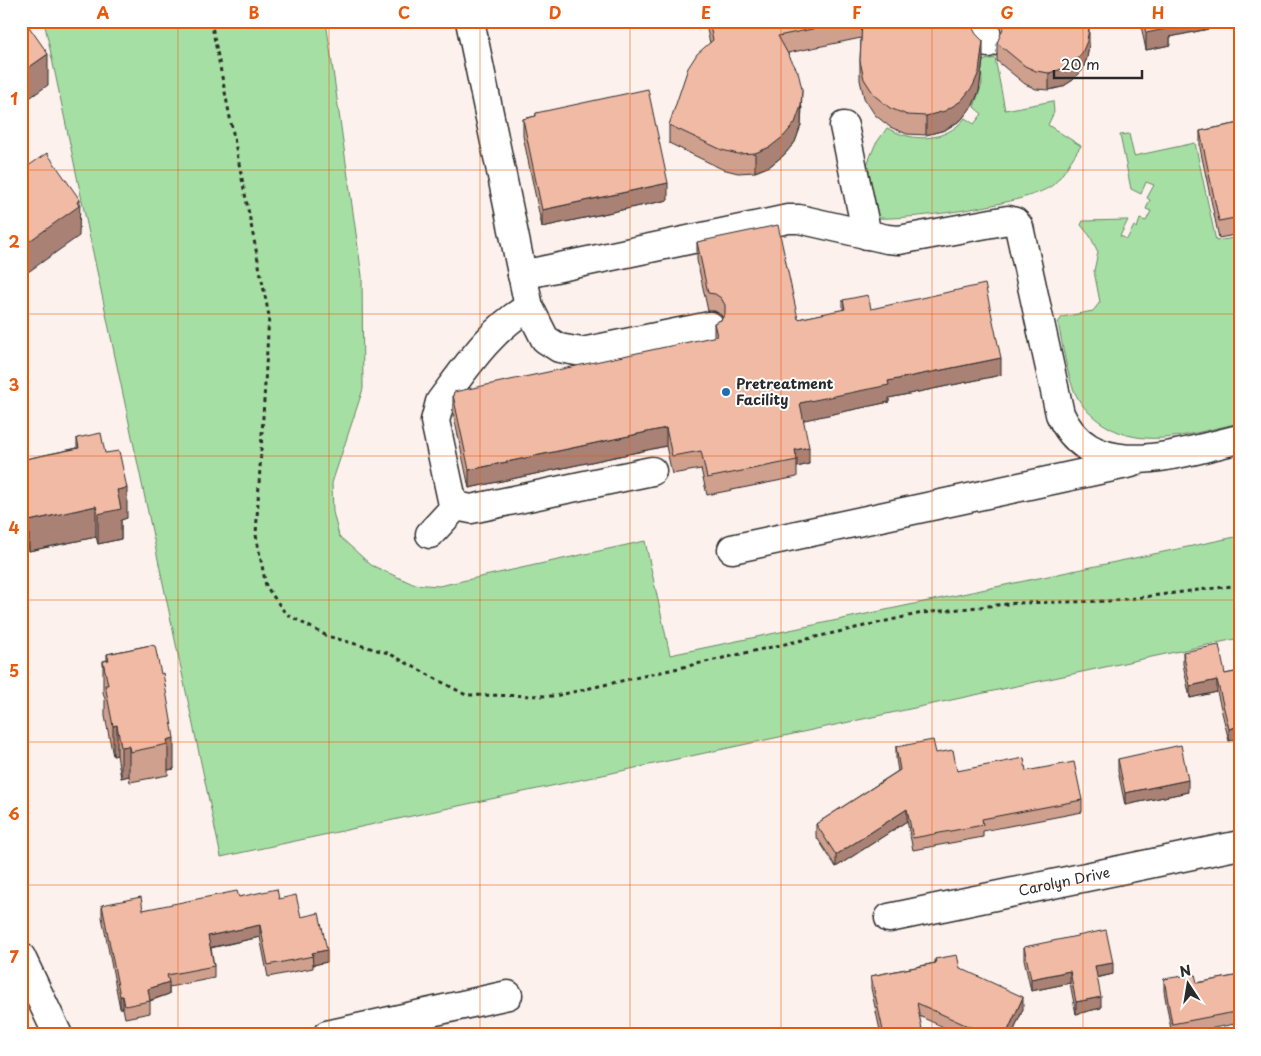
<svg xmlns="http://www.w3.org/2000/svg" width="1261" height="1056" font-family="'Playpen Sans',sans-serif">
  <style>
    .green { fill: #a6dfa3; stroke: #688567 }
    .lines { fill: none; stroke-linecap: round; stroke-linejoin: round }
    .minor-casing { stroke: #2b2b2b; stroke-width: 31 }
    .path { stroke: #2b2b2b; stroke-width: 3; stroke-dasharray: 4 4; stroke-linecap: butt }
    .minor { stroke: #fff; stroke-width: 28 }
    .wall { fill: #cfa08e; stroke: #2b2b2b }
    .shaded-wall { fill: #a98274; stroke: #2b2b2b }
    .building { fill: #f1baa5; stroke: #2b2b2b }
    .grid { fill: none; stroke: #e8590c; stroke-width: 1; stroke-opacity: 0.55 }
    .poi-dot { fill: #1f6fb2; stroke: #fff; stroke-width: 2 }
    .labels { text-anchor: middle; stroke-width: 4; stroke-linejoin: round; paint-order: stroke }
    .poi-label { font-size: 14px; font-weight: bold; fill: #2b2b2b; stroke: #fff; text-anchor: start }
    .street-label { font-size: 14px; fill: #2b2b2b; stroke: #fff }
    .neatline { fill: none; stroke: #e8590c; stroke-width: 2 }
    .grid-label { font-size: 16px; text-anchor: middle; font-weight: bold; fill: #e8590c }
  </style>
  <rect width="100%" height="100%" fill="#fcf1ed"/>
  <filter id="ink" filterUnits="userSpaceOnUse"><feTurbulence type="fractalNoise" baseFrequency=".02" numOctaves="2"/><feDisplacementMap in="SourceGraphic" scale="10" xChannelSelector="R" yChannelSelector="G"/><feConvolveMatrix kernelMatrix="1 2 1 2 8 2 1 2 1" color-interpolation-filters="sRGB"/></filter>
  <g filter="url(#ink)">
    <g class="green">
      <path d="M 44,21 L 326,21 L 362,276 L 363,389 L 332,483 L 333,512 L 339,536 L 371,565 L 413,584 L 439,586 L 645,541 L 670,655 L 1240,536 L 1240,638 L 221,857 Z"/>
      <path d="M 995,58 L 1005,110 L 1053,101 L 1054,112 L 1048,125 L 1081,146 C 1072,158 1064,174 1054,184 C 1032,204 909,220 877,218 L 866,167 L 875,145 L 887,128 C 912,142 945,143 965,118 L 974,124 L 982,114 L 974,107 L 982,84 L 981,61 Z"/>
      <path d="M 1129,134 L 1134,156 L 1195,143 L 1216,241 L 1240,237 L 1240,423 C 1194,432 1146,452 1103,424 C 1091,416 1082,407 1075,393 C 1066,372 1063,346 1058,323 L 1062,317 L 1093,311 L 1100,302 L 1094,271 L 1098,252 L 1090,236 L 1081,225 L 1083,221 L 1128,220 L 1120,236 L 1127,239 L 1134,226 L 1137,228 L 1140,219 L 1146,221 L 1151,211 L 1146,209 L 1150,200 L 1147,198 L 1154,185 L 1146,182 L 1141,194 L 1131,189 L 1120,135 Z"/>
    </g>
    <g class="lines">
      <defs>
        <g id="minor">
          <path d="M 470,21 L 529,307 L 545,339 L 559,348 L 582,352 L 710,326"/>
          <path d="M 984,21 L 988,43"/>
          <path d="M 844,126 L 867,235"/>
          <path d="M 522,275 L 788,219 L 799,219 L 887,239 L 899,240 L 1008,220 L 1015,222 L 1019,227 L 1060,414 C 1093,487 1181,452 1240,439"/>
          <path d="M 529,307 C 490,330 467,366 440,402 L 435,421 L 452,500 L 456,506 L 471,509 L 652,471"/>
          <path d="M 430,534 L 456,506"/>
          <path d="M 732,549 L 1131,463"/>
          <path id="s1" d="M 889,918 L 1240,845"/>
          <path d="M 21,957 L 58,1035"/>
          <path d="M 327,1035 L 508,995"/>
        </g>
      </defs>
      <use href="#minor" class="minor-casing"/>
      <path class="path" d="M 211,21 L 269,316 L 256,535 L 266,586 L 286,614 L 327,636 L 388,653 L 466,695 L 555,696 L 922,613 L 1017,603 L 1110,601 L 1240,585"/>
      <use href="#minor" class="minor"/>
    </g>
    <g class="wall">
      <path d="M 707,21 L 969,21 L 983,60 L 979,91 L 973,105 L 961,120 L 945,130 L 926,135 L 907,134 L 890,127 L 875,115 L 864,98 L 860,80 L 860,61 L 861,38 L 788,53 L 802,108 L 801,125 L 795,142 L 784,155 L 770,166 L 755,172 L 738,173 L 722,169 L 669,143 L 669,125 L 710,43 L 707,30 Z"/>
      <path d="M 1140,21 L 1232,21 L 1232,24 L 1170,37 L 1170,45 L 1146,50 Z"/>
      <path d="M 997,43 L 1089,45 L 1087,58 L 1082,71 L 1073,80 L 1062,87 L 1049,90 L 1036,89 L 1025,84 L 997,61 Z"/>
      <path d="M 536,113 L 668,200 L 542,227 L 523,136 L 523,119 L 536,116 Z"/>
      <path d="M 1240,123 L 1240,234 L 1219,238 L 1200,148 L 1200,131 Z"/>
      <path d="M 697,242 L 798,319 L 843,310 L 843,300 L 871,309 L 1001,375 L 889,398 L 889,402 L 803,420 L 809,464 L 797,467 L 797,477 L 707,495 L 701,469 L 672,474 L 666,446 L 469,488 L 453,412 L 453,395 L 714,337 L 714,323 L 721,320 L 722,317 L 721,315 L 715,311 L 708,311 L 697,260 Z"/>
      <path d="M 77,438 L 105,453 L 127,518 L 121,520 L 121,539 L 98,544 L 96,537 L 29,551 L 26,539 L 21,540 L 21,460 L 77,448 Z"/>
      <path d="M 151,645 L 174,769 L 168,770 L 168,775 L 130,782 L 129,776 L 121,778 L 117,755 L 113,756 L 105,716 L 105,699 L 103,692 L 103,661 L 107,660 L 107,654 Z"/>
      <path d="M 1183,652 L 1225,674 L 1240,671 L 1240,738 L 1229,741 L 1217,692 L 1190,698 L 1183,664 Z"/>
      <path d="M 896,747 L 936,753 L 957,771 L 1026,771 L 1082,800 L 1082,812 L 983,831 L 983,837 L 913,850 L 907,821 L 836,867 L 816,836 L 816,824 L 898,771 L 896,759 Z"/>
      <path d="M 1118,759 L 1188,792 L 1125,805 L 1118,771 Z"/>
      <path d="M 239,897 L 301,917 L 327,962 L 313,965 L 313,968 L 268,977 L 260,937 L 211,948 L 214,966 L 214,978 L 169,987 L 169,994 L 150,1001 L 150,1013 L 125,1018 L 123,1008 L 120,1008 L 102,917 L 102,905 L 143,910 Z"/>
      <path d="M 1024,947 L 1113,974 L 1097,978 L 1101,1008 L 1076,1014 L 1070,983 L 1031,991 L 1024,959 Z"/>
      <path d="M 935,959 L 960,968 L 1023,1009 L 1012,1035 L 961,1035 L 919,1016 L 923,1035 L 881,1035 L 871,988 L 871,976 L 935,963 Z"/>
      <path d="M 1240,975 L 1240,1023 L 1177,1035 L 1172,1035 L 1164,991 L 1164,979 L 1197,983 Z"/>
    </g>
    <g class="shaded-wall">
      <path d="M 1168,21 L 1232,21 L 1232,24 L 1170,37 L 1170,45 L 1146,50 L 1146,33 Z"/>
      <path d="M 1089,28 L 1089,45 L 1087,58 L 1082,71 L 1073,80 L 1062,87 L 1049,90 L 1049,73 Z"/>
      <path d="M 983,41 L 983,60 L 979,91 L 973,105 L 961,120 L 945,130 L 926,135 L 926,116 Z"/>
      <path d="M 48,54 L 48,85 L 21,104 L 21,73 Z"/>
      <path d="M 802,89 L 801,125 L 795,142 L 784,155 L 770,166 L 755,172 L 755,153 Z"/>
      <path d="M 668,183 L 668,200 L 542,227 L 542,210 Z"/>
      <path d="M 80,200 L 79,236 L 21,277 L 21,247 Z"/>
      <path d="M 1001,358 L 1001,375 L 889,398 L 889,402 L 800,421 L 800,403 L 888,381 Z"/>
      <path d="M 666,428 L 666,446 L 469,488 L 469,470 Z"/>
      <path d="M 809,447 L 809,464 L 797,467 L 797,460 L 795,450 Z"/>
      <path d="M 127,488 L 127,518 L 121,520 L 121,539 L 98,544 L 98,514 L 117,490 Z"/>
      <path d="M 96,506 L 96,537 L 29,551 L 29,521 Z"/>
      <path d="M 26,509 L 26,539 L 21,540 L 21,510 Z"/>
      <path d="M 1217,680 L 1217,692 L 1190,698 L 1190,686 Z"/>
      <path d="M 117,725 L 117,755 L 113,756 L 113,726 Z"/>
      <path d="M 1240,726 L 1240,738 L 1229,741 L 1229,729 Z"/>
      <path d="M 174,738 L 174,769 L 168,770 L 168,744 L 167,740 Z"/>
      <path d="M 129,746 L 129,776 L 121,778 L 121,747 Z"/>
      <path d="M 1188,780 L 1188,792 L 1125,805 L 1125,793 Z"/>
      <path d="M 907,809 L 907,821 L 836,867 L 836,855 Z"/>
      <path d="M 260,925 L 260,937 L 208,948 L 208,936 Z"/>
      <path d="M 327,950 L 327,962 L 313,965 L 312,953 Z"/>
      <path d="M 1113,963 L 1113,974 L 1095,978 L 1095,966 Z"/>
      <path d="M 1070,971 L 1070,983 L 1031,991 L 1031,979 Z"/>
      <path d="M 169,982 L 169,994 L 148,1001 L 148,989 Z"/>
      <rect x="120" y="996" width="3" height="12"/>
      <path d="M 1023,997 L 1023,1009 L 1012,1035 L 1006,1035 Z"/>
      <path d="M 1101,997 L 1101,1008 L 1076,1014 L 1076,1002 Z"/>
    </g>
    <g class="building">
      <path d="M 21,21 L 25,21 L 48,54 L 21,73 Z"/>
      <path d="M 709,21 L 851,21 L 778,36 L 798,72 L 802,89 L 801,106 L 795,123 L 784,136 L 770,147 L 755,153 L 738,154 L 722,150 L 669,125 L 688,68 L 697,54 L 713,40 Z"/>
      <path d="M 864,21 L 969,21 L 976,34 L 983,41 L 979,72 L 973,86 L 961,101 L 945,111 L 926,116 L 907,115 L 890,108 L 875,96 L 864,79 L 860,61 L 862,22 Z"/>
      <path d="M 1006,21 L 1087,21 L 1089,28 L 1087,41 L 1082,53 L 1073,63 L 1062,69 L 1049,73 L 1036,71 L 1025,66 L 997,43 Z"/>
      <path d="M 1143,21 L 1168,21 L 1170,28 L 1146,33 Z"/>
      <path d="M 648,89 L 668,183 L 542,210 L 523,119 L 536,116 L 536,113 Z"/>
      <path d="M 1240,123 L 1240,217 L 1219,221 L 1200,131 Z"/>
      <path d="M 47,153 L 80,200 L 77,202 L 79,206 L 21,247 L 21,171 Z"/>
      <path d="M 778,225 L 798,319 L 845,309 L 843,300 L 868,295 L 871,309 L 985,284 L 1001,358 L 888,381 L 889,385 L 800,403 L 809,447 L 795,450 L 797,460 L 707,478 L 701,451 L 672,456 L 666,428 L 469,470 L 453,395 L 454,392 L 717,336 L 714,323 L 721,320 L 725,314 L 725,305 L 721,298 L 715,294 L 708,293 L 697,242 Z"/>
      <path d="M 101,433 L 105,453 L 119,451 L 127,488 L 117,490 L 121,509 L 98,514 L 96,506 L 29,521 L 26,509 L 21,510 L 21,460 L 79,448 L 77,438 Z"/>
      <path d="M 151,645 L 155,646 L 161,674 L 163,673 L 174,738 L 167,740 L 168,744 L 130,752 L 129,746 L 121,747 L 117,725 L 113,726 L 105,685 L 108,685 L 103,661 L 109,660 L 107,654 Z"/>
      <path d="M 1219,645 L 1225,674 L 1240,671 L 1240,726 L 1229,729 L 1217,680 L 1190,686 L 1183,652 Z"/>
      <path d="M 933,740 L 936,753 L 953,750 L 957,771 L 1024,758 L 1026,771 L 1074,762 L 1082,800 L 982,819 L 983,825 L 913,838 L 907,809 L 836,855 L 816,824 L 900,770 L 896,747 Z"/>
      <path d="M 1181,745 L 1188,780 L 1125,793 L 1118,759 Z"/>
      <path d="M 277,889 L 279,899 L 296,895 L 301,917 L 319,913 L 327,950 L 312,953 L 313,956 L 268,965 L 260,925 L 208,936 L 214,966 L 167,975 L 169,982 L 148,989 L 150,1001 L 125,1006 L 123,996 L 120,996 L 102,905 L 141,897 L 143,910 L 237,891 L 239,897 Z"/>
      <path d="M 1106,930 L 1113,963 L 1095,966 L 1101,997 L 1076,1002 L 1070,971 L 1031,979 L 1024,947 Z"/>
      <path d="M 957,955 L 960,968 L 1023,997 L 1006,1035 L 979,1035 L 981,1032 L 917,1003 L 923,1035 L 884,1035 L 871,976 L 936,963 L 935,959 Z"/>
      <path d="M 1195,974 L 1197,983 L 1240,975 L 1240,1011 L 1172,1024 L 1164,979 Z"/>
    </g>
  </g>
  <path class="grid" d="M 178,21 L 178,1035M 329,21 L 329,1035M 480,21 L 480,1035M 630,21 L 630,1035M 781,21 L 781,1035M 932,21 L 932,1035M 1083,21 L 1083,1035M 21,170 L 1240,170M 21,314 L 1240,314M 21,456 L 1240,456M 21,600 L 1240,600M 21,742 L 1240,742M 21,885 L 1240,885"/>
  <circle class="poi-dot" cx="726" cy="392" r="5"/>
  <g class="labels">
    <g class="poi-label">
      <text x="736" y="389">Pretreatment<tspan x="736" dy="16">Facility</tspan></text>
    </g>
    <g class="street-label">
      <text dy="5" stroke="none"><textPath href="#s1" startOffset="179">Carolyn Drive</textPath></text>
    </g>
  </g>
  <rect width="1261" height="1056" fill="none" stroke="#fff" stroke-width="55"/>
  <g transform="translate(1188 984) rotate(348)" stroke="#ffffff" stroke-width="4" paint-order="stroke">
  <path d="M0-4L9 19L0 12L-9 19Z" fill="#2b2b2b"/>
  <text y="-8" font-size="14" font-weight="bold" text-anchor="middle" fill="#2b2b2b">N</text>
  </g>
  <path d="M1054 70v8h88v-8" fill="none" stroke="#2b2b2b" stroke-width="2.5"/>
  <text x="1061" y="70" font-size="15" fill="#2b2b2b" stroke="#ffffff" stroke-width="4" paint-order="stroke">20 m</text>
  <rect x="28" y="28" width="1206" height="1000" class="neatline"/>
  <g class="grid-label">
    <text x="103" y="19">A</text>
    <text x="254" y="19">B</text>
    <text x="404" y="19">C</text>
    <text x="555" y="19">D</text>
    <text x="706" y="19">E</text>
    <text x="857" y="19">F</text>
    <text x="1007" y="19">G</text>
    <text x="1158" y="19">H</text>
    <text x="14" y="105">1</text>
    <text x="14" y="248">2</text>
    <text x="14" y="391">3</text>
    <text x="14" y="534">4</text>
    <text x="14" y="677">5</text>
    <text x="14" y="820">6</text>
    <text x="14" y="963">7</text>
  </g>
</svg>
